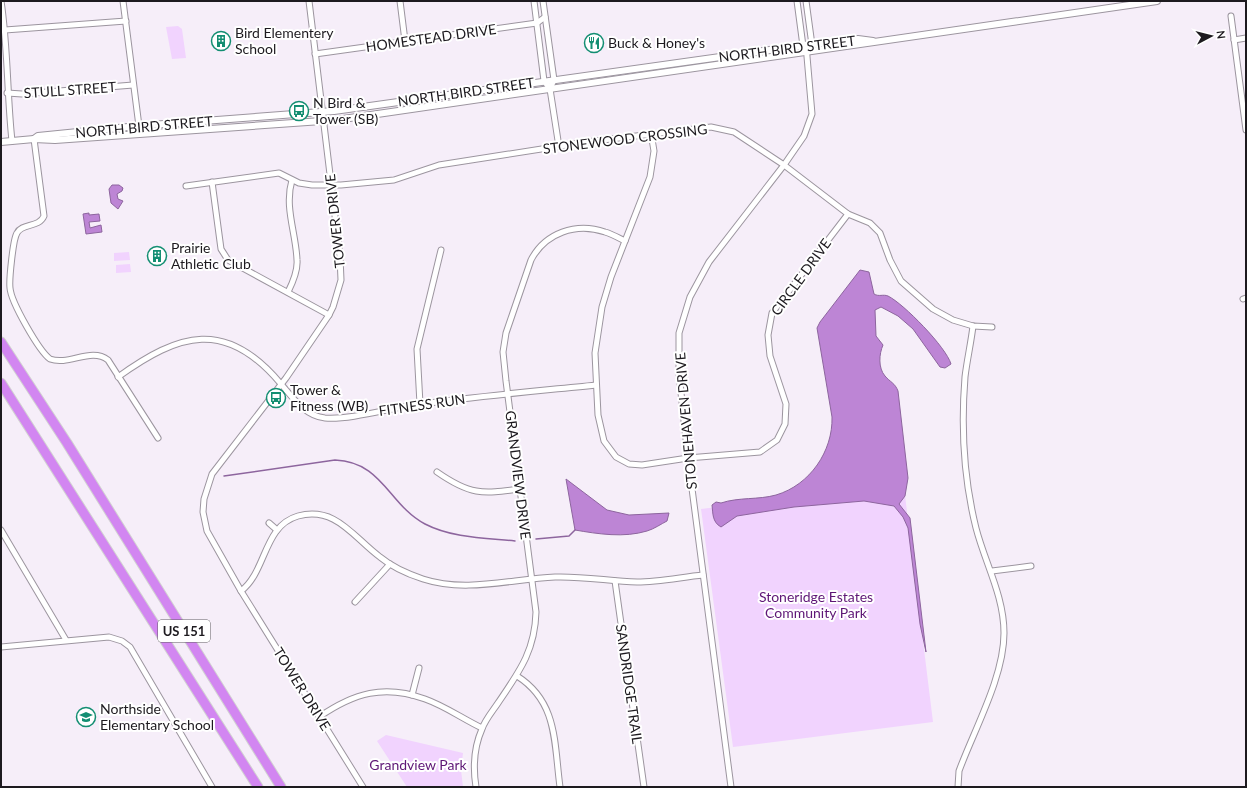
<svg xmlns="http://www.w3.org/2000/svg" width="1247" height="788" font-family="Lato,sans-serif">
  <style>
    .green { fill: #f1d3fe }
    .water { fill: #bd85d5; stroke: #8d659e }
    .lines { fill: none; stroke-linecap: round; stroke-linejoin: round }
    .stream { stroke: #8d659e; stroke-width: 1.5 }
    .minor-casing { stroke: #9c959f; stroke-width: 7 }
    .tertiary-casing { stroke: #9c959f; stroke-width: 8 }
    .motorway-casing { stroke: #d2d1d2; stroke-width: 11 }
    .minor { stroke: #fff; stroke-width: 5 }
    .tertiary { stroke: #fff; stroke-width: 6 }
    .motorway { stroke: #d286f1; stroke-width: 9 }
    .labels { text-anchor: middle; stroke-width: 4; stroke-linejoin: round; paint-order: stroke }
    .shield { fill: #fff; stroke: #615f62; stroke-width: 1 }
    .shield-label { font-size: 13px; font-weight: bold; fill: #1d1a1f }
    .poi-label { font-size: 14px; fill: #1d1a1f; stroke: #fff; text-anchor: start }
    .street-label { font-size: 14px; fill: #1d1a1f; stroke: #fff }
    .park-label { font-size: 14px; fill: #5e1676; stroke: #fff }
  </style>
  <rect width="100%" height="100%" fill="#f6eef9"/>
  <g class="green">
    <path d="M 178,26 L 182,29 L 186,58 L 172,59 L 166,27 Z"/>
    <path d="M 129,252 L 130,260 L 114,261 L 114,253 Z"/>
    <path d="M 130,264 L 131,272 L 116,273 L 116,265 Z"/>
    <path d="M 891,382 L 933,722 L 733,747 L 701,509 L 847,491 Z"/>
    <path d="M 386,735 L 463,753 L 461,770 L 463,787 L 407,787 L 377,741 Z"/>
  </g>
  <g class="water">
    <path d="M 112,185 L 119,185 L 123,188 L 122,191 L 117,194 L 118,199 L 123,201 L 118,209 L 111,203 L 109,189 Z"/>
    <path d="M 89,213 L 89,215 L 99,214 L 100,221 L 89,222 L 90,228 L 101,225 L 102,232 L 86,234 L 83,214 Z"/>
    <path d="M 860,270 L 869,272 L 874,294 C 879,297 883,294 888,296 C 904,304 946,347 951,364 L 945,368 L 940,367 L 913,329 L 898,316 L 881,307 L 875,310 L 876,336 L 883,345 C 879,354 878,368 885,376 C 890,382 895,383 898,391 L 908,478 L 905,496 L 899,504 L 910,518 L 926,652 L 920,624 L 908,528 L 903,517 L 894,506 L 864,501 L 794,507 L 737,516 L 721,527 C 712,522 713,513 712,505 L 716,502 L 721,503 C 739,497 758,500 776,495 C 810,485 833,451 832,417 L 817,328 L 820,322 Z"/>
    <path d="M 566,479 L 607,510 L 629,515 L 669,513 L 667,521 C 661,524 654,529 647,531 C 624,538 598,534 575,530 Z"/>
  </g>
  <g class="lines">
    <g class="stream">
      <path d="M 224,476 L 335,460 C 383,462 388,504 425,524 C 452,538 485,538 515,541"/>
      <path d="M 536,539 L 569,536 L 575,530"/>
    </g>
    <defs>
      <g id="minor">
        <path d="M 1,1 C 8,47 7,95 12,141"/>
        <path d="M 123,1 L 140,134"/>
        <path d="M 309,1 L 340,257 L 341,280 L 333,307 L 329,315 L 286,378 L 212,474 L 204,499 L 203,512 L 207,531 L 241,591 L 363,787"/>
        <path d="M 400,1 L 405,41"/>
        <path d="M 534,1 L 544,81 L 550,89 L 554,80 L 543,1"/>
        <path d="M 797,1 L 803,46"/>
        <path d="M 806,1 L 812,45"/>
        <path d="M 1231,16 L 1246,130"/>
        <path d="M 5,30 L 126,21"/>
        <path d="M 1234,40 L 1246,38"/>
        <path d="M 315,54 L 537,23 L 545,17"/>
        <path d="M 550,89 L 559,147"/>
        <path d="M 7,93 L 22,94 L 133,85"/>
        <path d="M 651,133 L 654,151 L 650,177 L 611,277 L 602,307 L 595,353 L 598,415 L 604,441 L 616,457 L 629,464 L 642,465 L 688,458 L 760,452 L 777,440 L 785,424 L 786,404 L 770,356 L 768,335 L 772,313 L 848,214"/>
        <path d="M 34,139 L 44,216 C 39,228 22,223 17,233 C 13,239 9,280 10,288 C 11,302 39,351 50,359 C 69,366 91,347 108,360 L 158,438"/>
        <path d="M 212,182 L 221,249 L 228,260 L 329,315"/>
        <path d="M 186,186 L 279,173 L 299,183 L 312,185 L 341,185 L 394,180 L 439,165 L 586,142 L 711,127 L 734,132 L 784,165 L 848,214 L 870,223 L 880,233 L 890,260 L 901,281 L 933,309 L 953,320 L 973,326 L 992,327"/>
        <path d="M 288,292 C 293,282 298,271 297,260 C 296,233 284,207 292,180"/>
        <path d="M 1243,299 L 1246,298"/>
        <path d="M 118,377 C 179,333 226,318 281,384 C 293,398 305,416 325,418 C 352,420 394,407 421,404 C 479,396 538,391 596,385"/>
        <path d="M 420,404 L 417,349 L 441,250"/>
        <path d="M 437,472 C 470,495 481,494 520,489"/>
        <path d="M 269,523 L 277,530"/>
        <path d="M 1,530 L 66,640"/>
        <path d="M 992,571 L 1031,566"/>
        <path d="M 615,581 L 644,787"/>
        <path d="M 241,591 C 267,571 263,526 298,516 C 336,506 353,537 380,557 C 392,567 408,574 423,579 C 466,593 511,579 555,577 C 582,576 609,581 637,582 C 659,582 682,577 703,575"/>
        <path d="M 355,602 L 390,564"/>
        <path d="M 1,647 L 109,637 L 122,641 L 130,647 L 212,787"/>
        <path d="M 517,676 C 558,702 554,743 560,787"/>
        <path d="M 412,695 L 419,668"/>
        <path d="M 319,717 C 354,693 384,684 425,699 C 445,706 463,719 482,728"/>
        <path d="M 476,787 C 473,768 474,747 482,729 C 485,720 492,712 498,703 C 519,672 535,651 536,612 L 506,381 L 503,352 L 506,333 L 531,260 C 545,233 576,222 605,232 C 612,234 619,238 625,241"/>
        <path d="M 731,787 L 688,458 L 679,374 L 679,333 L 690,297 L 709,262 L 784,165 L 804,136 L 812,114 L 806,45"/>
        <path d="M 958,787 L 959,771 C 974,730 1004,677 1004,633 C 1004,596 985,563 976,528 C 964,480 961,427 965,377 C 967,360 971,343 973,326"/>
      </g>
      <g id="tertiary">
        <path d="M 34,139 L 38,136 L 138,126 L 334,111 L 806,45 L 858,39 L 873,41"/>
        <path d="M 1,142 L 34,139 L 55,140 L 336,120 L 1157,1"/>
      </g>
      <g id="motorway">
        <path d="M 1,342 L 67,443 L 281,787"/>
        <path d="M 1,383 L 258,787"/>
      </g>
    </defs>
    <use href="#minor" class="minor-casing"/>
    <use href="#tertiary" class="tertiary-casing"/>
    <use href="#motorway" class="motorway-casing"/>
    <use href="#minor" class="minor"/>
    <use href="#tertiary" class="tertiary"/>
    <use href="#motorway" class="motorway"/>
  </g>
  <defs>
    <symbol id="building-ring" viewBox="-11 -11 22 22"><circle r="9.5" fill="#fff" stroke="#138e72" stroke-width="1.5"/><path d="M-4-6H4V6H1V3H-1V6H-4ZM-2.5-4.3h1.7v1.8h-1.7ZM.8-4.3h1.7v1.8H.8ZM-2.5-1h1.7V.8h-1.7ZM.8-1h1.7V.8H.8Z" fill="#138e72"/></symbol>
    <symbol id="restaurant-ring" viewBox="-11 -11 22 22"><circle r="9.5" fill="#fff" stroke="#138e72" stroke-width="1.5"/><path d="M-5-6h1v4h1v-4h1v4h1v-4h1v5L-1.5 .5V6h-2V.5L-5-1ZM5-6V6H3V1.5H1.5Q1.5-4 5-6Z" fill="#138e72"/></symbol>
    <symbol id="bus-ring" viewBox="-11 -11 22 22"><circle r="9.5" fill="#fff" stroke="#138e72" stroke-width="1.5"/><path d="M-5-6H5V4H4V6H2V4H-2V6H-4V4H-5ZM-3.5-4V0h7V-4ZM-3.5 1.2v1.5H-2V1.2ZM2 1.2v1.5H3.5V1.2Z" fill="#138e72"/></symbol>
    <symbol id="school-ring" viewBox="-11 -11 22 22"><circle r="9.5" fill="#fff" stroke="#138e72" stroke-width="1.5"/><path d="M0-5L7-2L0 1L-7-2ZM-4 1L0 2.5L4 1V4Q0 6-4 4Z" fill="#138e72"/></symbol>
  </defs>
  <g fill-rule="evenodd">
    <use href="#building-ring" x="210" y="30" width="22" height="22"/>
    <use href="#restaurant-ring" x="583" y="32" width="22" height="22"/>
    <use href="#bus-ring" x="288" y="100" width="22" height="22"/>
    <use href="#building-ring" x="146" y="245" width="22" height="22"/>
    <use href="#bus-ring" x="265" y="387" width="22" height="22"/>
    <use href="#school-ring" x="75" y="706" width="22" height="22"/>
  </g>
  <g class="labels">
    <rect class="shield" x="158" y="620" width="52" height="22" rx="3"/>
    <g class="shield-label">
      <text x="184" y="636">US 151</text>
    </g>
    <g class="poi-label">
      <text x="235" y="38">Bird Elementery<tspan x="235" dy="16">School</tspan></text>
      <text x="608" y="48">Buck &amp; Honey's</text>
      <text x="313" y="108">N Bird &amp;<tspan x="313" dy="16">Tower (SB)</tspan></text>
      <text x="171" y="253">Prairie<tspan x="171" dy="16">Athletic Club</tspan></text>
      <text x="290" y="395">Tower &amp;<tspan x="290" dy="16">Fitness (WB)</tspan></text>
      <text x="100" y="714">Northside<tspan x="100" dy="16">Elementary School</tspan></text>
    </g>
    <g class="street-label">
      <text transform="translate(431 38) rotate(-8)" y="5">HOMESTEAD DRIVE</text>
      <text transform="translate(787 49) rotate(-7)" y="5">NORTH BIRD STREET</text>
      <text transform="translate(70 90) rotate(-4)" y="5">STULL STREET</text>
      <text transform="translate(466 92) rotate(-8)" y="5">NORTH BIRD STREET</text>
      <text transform="translate(144 127) rotate(-5)" y="5">NORTH BIRD STREET</text>
      <text transform="translate(625 139) rotate(-7)" y="5">STONEWOOD CROSSING</text>
      <text transform="translate(335 221) rotate(-96)" y="5">TOWER DRIVE</text>
      <text transform="translate(801 277) rotate(-54)" y="5">CIRCLE DRIVE</text>
      <text transform="translate(422 405) rotate(-8)" y="5">FITNESS RUN</text>
      <text transform="translate(686 421) rotate(-95)" y="5">STONEHAVEN DRIVE</text>
      <text transform="translate(518 475) rotate(83)" y="5">GRANDVIEW DRIVE</text>
      <text transform="translate(629 684) rotate(82)" y="5">SANDRIDGE TRAIL</text>
      <text transform="translate(302 689) rotate(58)" y="5">TOWER DRIVE</text>
    </g>
    <g class="park-label">
      <text x="816" y="602">Stoneridge Estates<tspan x="816" dy="16">Community Park</tspan></text>
      <text x="418" y="770">Grandview Park</text>
    </g>
  </g>
  <rect width="1247" height="788" fill="none" stroke="#1d1a1f" stroke-width="4"/>
  <g transform="translate(1211 36) rotate(83)" stroke="#ffffff" stroke-width="3" paint-order="stroke">
  <path d="M0-3L7 15L0 10L-7 15Z" fill="#1d1a1f"/>
  <text y="-6" font-size="11" font-weight="bold" text-anchor="middle" fill="#1d1a1f">N</text>
  </g>
</svg>
